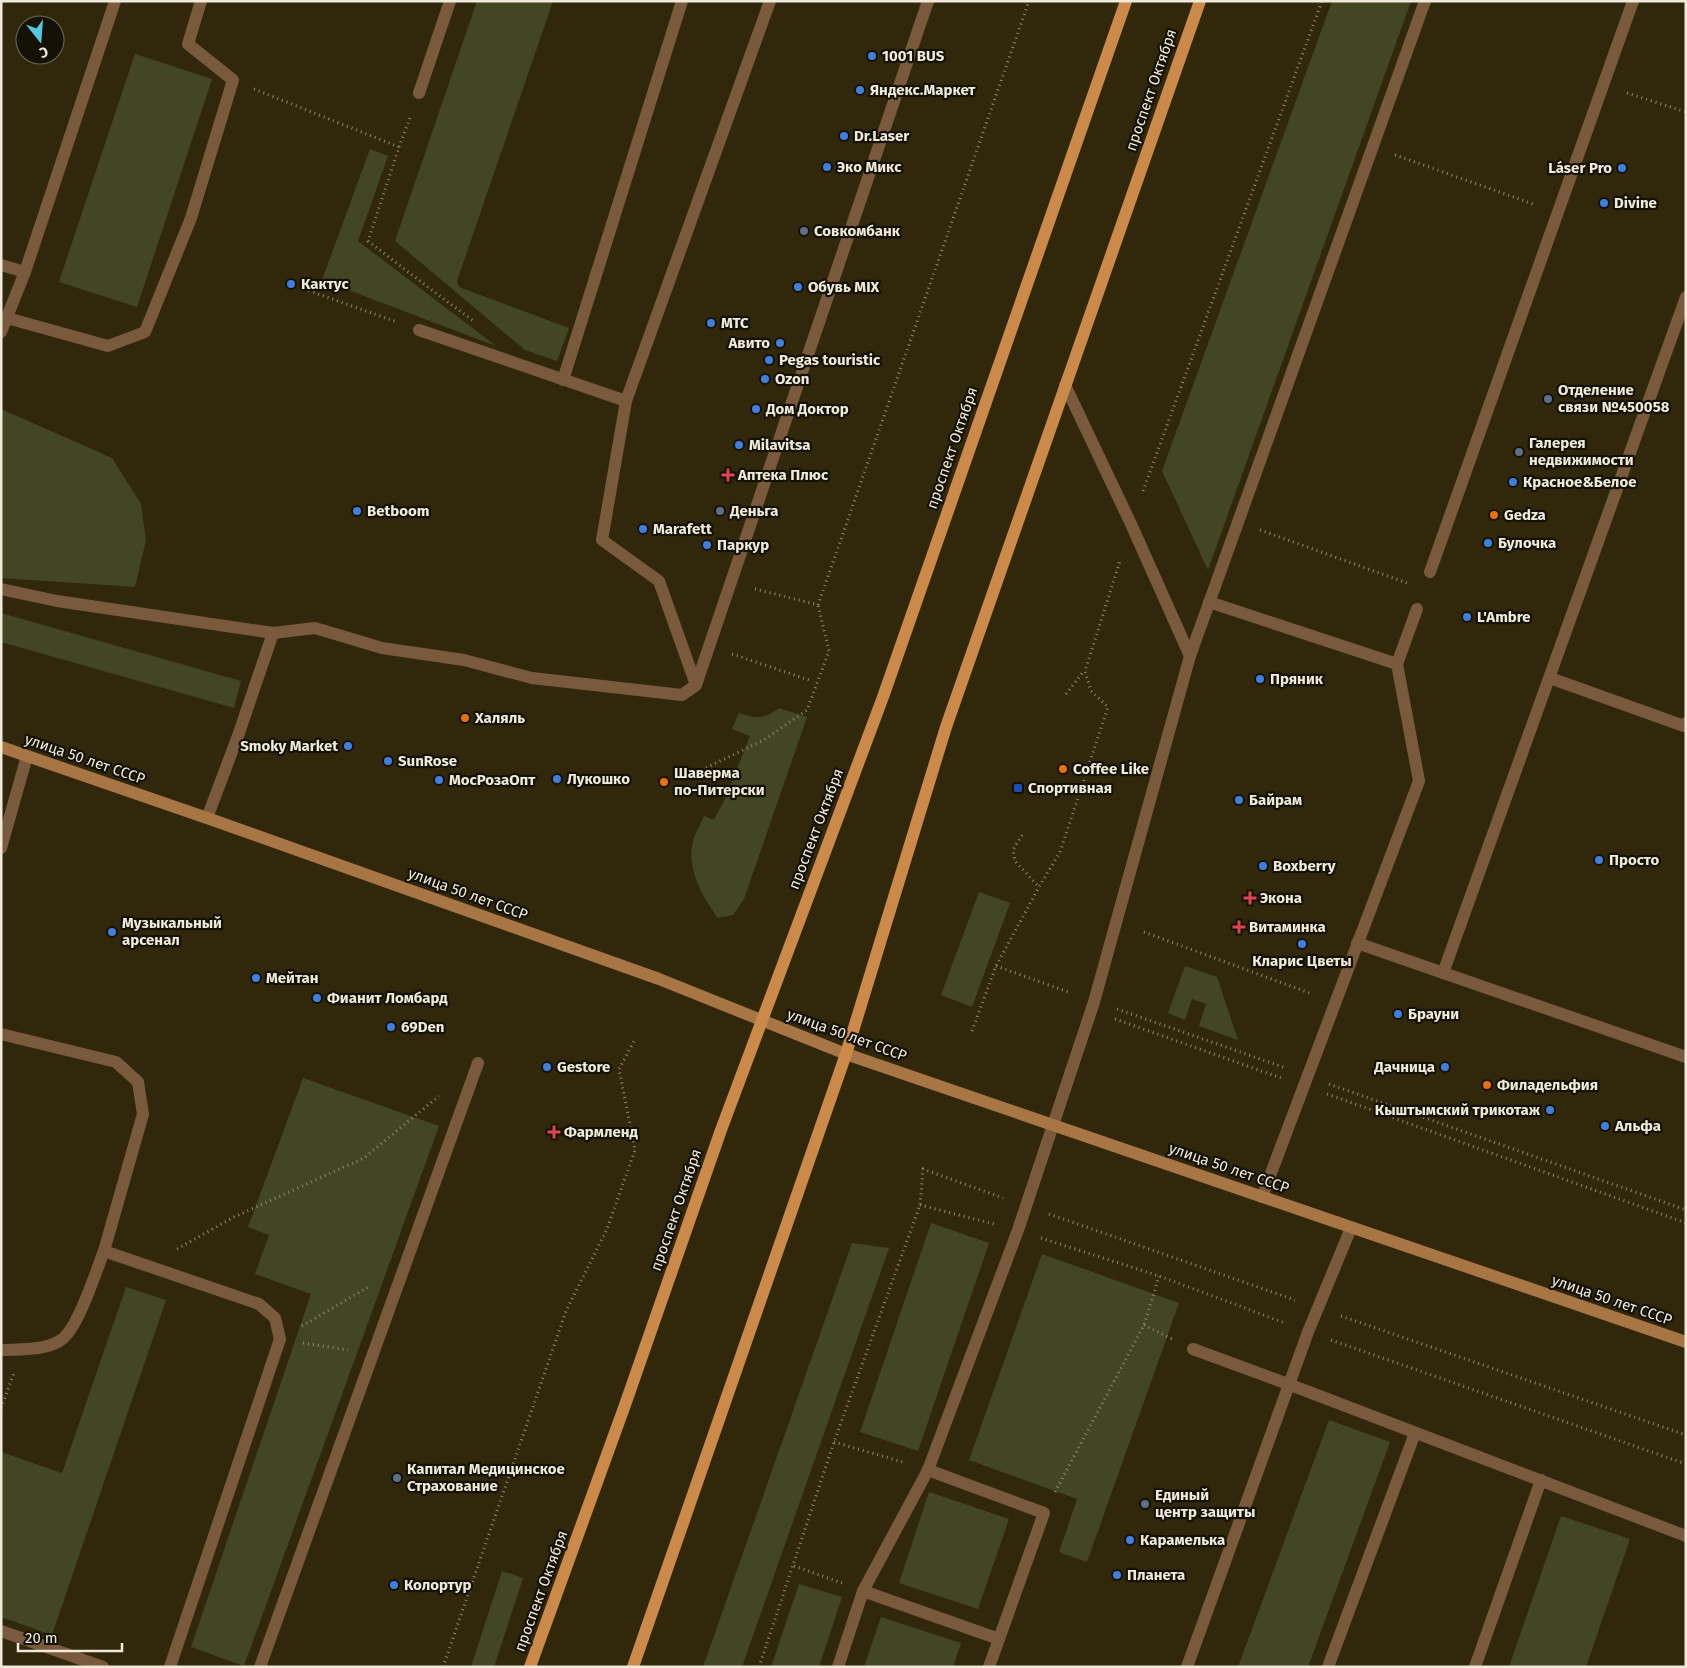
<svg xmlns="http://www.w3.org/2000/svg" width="1687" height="1668" font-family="'Fira Sans',sans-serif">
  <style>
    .green { fill: #424622 }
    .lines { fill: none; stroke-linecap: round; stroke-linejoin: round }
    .path { stroke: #908973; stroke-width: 3; stroke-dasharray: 1 4; stroke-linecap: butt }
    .lane { stroke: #7a5a3d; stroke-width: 12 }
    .street { stroke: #7a5a3d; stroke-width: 12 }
    .secondary { stroke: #a87545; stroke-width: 12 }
    .primary { stroke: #cb8a4a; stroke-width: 12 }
    .shop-dot { fill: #3f7fe0; stroke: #151106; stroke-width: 2 }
    .service-dot { fill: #5c6f8a; stroke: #151106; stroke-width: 2 }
    .health-dot { fill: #e0444e; stroke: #151106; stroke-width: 2 }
    .food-dot { fill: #e8710a; stroke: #151106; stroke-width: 2 }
    .transit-dot { fill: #1a4fb4; stroke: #151106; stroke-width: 2 }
    .labels { text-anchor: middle; stroke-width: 4.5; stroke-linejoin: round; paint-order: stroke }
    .poi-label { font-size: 15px; font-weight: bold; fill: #f0eada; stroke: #151106; text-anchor: start }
    .street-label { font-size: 15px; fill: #f0eada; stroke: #151106 }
  </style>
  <rect width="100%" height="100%" fill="#31280c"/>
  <g class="green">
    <path d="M 477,1 L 553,1 L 457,281 L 459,287 L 569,328 L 557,361 L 525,350 L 395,241 Z"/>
    <path d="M 1332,1 L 1411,1 L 1208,570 L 1162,471 Z"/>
    <path d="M 135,54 L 212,79 L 137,307 L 59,282 Z"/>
    <path d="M 370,149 L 388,156 L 358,241 L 496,346 L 322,280 Z"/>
    <path d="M 1,409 L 112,458 L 141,504 L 146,540 L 135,587 L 1,578 Z"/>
    <path d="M 1,613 L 241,681 L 234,708 L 1,642 Z"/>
    <path d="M 779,708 L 807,717 L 744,899 L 733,915 L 718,918 C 703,897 686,869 693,841 C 695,832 701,824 704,816 L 714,820 L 725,799 L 750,736 L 732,729 L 739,713 C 756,719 765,719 779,708 Z"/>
    <path d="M 979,892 L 1010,903 L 972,1007 L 941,995 Z"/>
    <path d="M 1185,966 L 1217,977 L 1238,1040 L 1199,1026 L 1206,1004 L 1192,999 L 1185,1020 L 1168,1013 Z"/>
    <path d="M 303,1078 L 439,1126 L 244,1666 L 191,1647 L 311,1294 L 255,1274 L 269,1235 L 248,1227 Z"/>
    <path d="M 931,1223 L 989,1243 L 918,1451 L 860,1432 Z"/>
    <path d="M 852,1243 L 889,1248 L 742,1667 L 703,1667 Z"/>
    <path d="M 1042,1254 L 1179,1303 L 1087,1562 L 1059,1552 L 1077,1499 L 969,1460 Z"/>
    <path d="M 126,1287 L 166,1300 L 52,1635 L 1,1617 L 1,1452 L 62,1473 Z"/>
    <path d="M 1329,1420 L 1390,1442 L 1308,1667 L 1238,1667 Z"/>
    <path d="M 929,1492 L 1009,1519 L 978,1609 L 899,1583 Z"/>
    <path d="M 1561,1516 L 1630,1539 L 1586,1667 L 1509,1667 Z"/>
    <path d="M 502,1571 L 523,1578 L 494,1667 L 471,1667 Z"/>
    <path d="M 799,1584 L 842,1597 L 819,1667 L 771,1667 Z"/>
    <path d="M 881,1617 L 961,1643 L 953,1667 L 864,1667 Z"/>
  </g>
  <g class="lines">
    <g class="path">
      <path d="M 254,89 L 399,147 L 368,241 L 437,294 L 475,322"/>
      <path d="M 1627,93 L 1686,112"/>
      <path d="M 399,147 L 411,115"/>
      <path d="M 1395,155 L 1536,205"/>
      <path d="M 304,289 L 397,322"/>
      <path d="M 1143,491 L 1322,1"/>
      <path d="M 1260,530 L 1407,583"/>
      <path d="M 755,589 L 818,605 L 1029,1"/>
      <path d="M 732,654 L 812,681"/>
      <path d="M 1066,694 L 1084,671"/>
      <path d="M 697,772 L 764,740 L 807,710 L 829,651 L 818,605"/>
      <path d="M 1022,835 L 1013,850 L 1015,861 L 1039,887"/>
      <path d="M 1144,932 L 1312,994"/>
      <path d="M 996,966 L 1071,993"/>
      <path d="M 1117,1009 L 1286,1068"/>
      <path d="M 1115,1019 L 1281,1078"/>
      <path d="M 972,1031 L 996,966 L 1039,887 L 1060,852 L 1108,707 L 1091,691 L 1085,671 L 1120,561"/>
      <path d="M 1329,1084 L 1686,1210"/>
      <path d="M 1327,1094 L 1686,1223"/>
      <path d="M 920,1205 L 994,1224"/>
      <path d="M 1049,1214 L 1295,1300"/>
      <path d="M 1041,1238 L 1159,1276 L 1285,1323"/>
      <path d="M 177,1249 L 234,1217 L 364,1158 L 439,1096"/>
      <path d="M 1341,1316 L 1686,1435"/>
      <path d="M 1144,1325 L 1172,1339"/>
      <path d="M 302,1326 L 370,1286"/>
      <path d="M 1331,1340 L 1686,1464"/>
      <path d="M 303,1343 L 348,1350"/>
      <path d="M 1,1408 L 14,1373"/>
      <path d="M 834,1442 L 906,1463"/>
      <path d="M 1055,1492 L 1144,1325 L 1159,1276"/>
      <path d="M 794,1566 L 842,1583"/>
      <path d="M 443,1667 L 566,1311 L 607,1229 L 635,1150 L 619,1069 L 634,1041"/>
      <path d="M 759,1667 L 834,1442 L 920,1205 L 923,1169 L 1003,1198"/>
    </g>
    <g class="lane">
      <path d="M 419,93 L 450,1"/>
      <path d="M 1,265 L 25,272"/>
      <path d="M 7,318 L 108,346 L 145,332 L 191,218 L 233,80 L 188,44 L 201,1"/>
      <path d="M 419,330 L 626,401 L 770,1"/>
      <path d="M 1,332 L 25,272 L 115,1"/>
      <path d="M 563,380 L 682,1"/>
      <path d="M 1065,385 L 1131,524 L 1190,656"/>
      <path d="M 626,401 L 602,540 L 659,581 L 696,685"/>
      <path d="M 1430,572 L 1633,1"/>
      <path d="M 1,589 L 57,601 L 273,633 L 315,628 L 382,648 L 464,660 L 532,678 L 682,695 L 696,685 L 928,1"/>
      <path d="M 1209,602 L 1397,664 L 1419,781 L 1262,1197"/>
      <path d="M 1397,664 L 1417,609"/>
      <path d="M 1550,678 L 1684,726 L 1686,723"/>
      <path d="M 207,818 L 239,733 L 273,633"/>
      <path d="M 1,848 L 27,756"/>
      <path d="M 1357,943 L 1686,1057"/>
      <path d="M 1443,973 L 1686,297"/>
      <path d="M 1,1034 L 116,1062 L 138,1082 L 143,1114 L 104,1251 L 259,1304 L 275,1318 L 280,1339 L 170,1667"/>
      <path d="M 1193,1349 L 1288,1384 L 1686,1536"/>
      <path d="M 1,1350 C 20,1349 45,1351 61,1340 C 78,1329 96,1271 104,1251"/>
      <path d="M 928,1470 L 1044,1513 L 989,1667"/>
      <path d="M 863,1591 L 999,1639"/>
      <path d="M 1,1631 L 103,1667"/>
      <path d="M 260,1667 L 478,1063"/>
      <path d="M 1187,1667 L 1308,1332 L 1351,1228"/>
      <path d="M 1328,1667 L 1415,1433"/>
      <path d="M 1475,1667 L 1541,1480"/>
    </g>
    <path class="street" d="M 838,1667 L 863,1591 L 928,1470 L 1018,1230 L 1094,1002 L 1190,656 L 1425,1"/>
    <path class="secondary" d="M 1,747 L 207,818 L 659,979 L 846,1054 L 1686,1342"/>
    <g class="primary">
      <path d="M 530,1667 L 625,1405 L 721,1130 L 883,697 L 1126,1"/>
      <path d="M 633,1667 L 846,1054 L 946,727 L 1200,1"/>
    </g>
  </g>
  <g class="shop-dot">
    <circle cx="872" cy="56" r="5"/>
    <circle cx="860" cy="90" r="5"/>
    <circle cx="844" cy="136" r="5"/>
    <circle cx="827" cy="167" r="5"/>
    <circle cx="1622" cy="168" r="5"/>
    <circle cx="1604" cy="203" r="5"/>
    <circle cx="291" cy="284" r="5"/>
    <circle cx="798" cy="287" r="5"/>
    <circle cx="711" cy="323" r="5"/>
    <circle cx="780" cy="343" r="5"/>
    <circle cx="769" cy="360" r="5"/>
    <circle cx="765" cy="379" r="5"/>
    <circle cx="756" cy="409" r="5"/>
    <circle cx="739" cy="445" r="5"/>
    <circle cx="1513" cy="482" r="5"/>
    <circle cx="357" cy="511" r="5"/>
    <circle cx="643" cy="529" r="5"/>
    <circle cx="1488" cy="543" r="5"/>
    <circle cx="707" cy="545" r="5"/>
    <circle cx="1467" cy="617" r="5"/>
    <circle cx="1260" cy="679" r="5"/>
    <circle cx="348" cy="746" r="5"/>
    <circle cx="388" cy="761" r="5"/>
    <circle cx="557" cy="779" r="5"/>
    <circle cx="439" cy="780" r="5"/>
    <circle cx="1239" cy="800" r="5"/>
    <circle cx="1599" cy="860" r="5"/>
    <circle cx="1263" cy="866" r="5"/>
    <circle cx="112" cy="932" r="5"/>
    <circle cx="1302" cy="944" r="5"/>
    <circle cx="256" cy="978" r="5"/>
    <circle cx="317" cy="998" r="5"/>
    <circle cx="1398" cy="1014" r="5"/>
    <circle cx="391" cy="1027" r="5"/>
    <circle cx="547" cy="1067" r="5"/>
    <circle cx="1445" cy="1067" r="5"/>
    <circle cx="1550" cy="1110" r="5"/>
    <circle cx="1605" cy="1126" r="5"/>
    <circle cx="1130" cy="1540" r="5"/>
    <circle cx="1117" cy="1575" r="5"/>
    <circle cx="394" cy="1585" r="5"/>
  </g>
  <g class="service-dot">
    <circle cx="804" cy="231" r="5"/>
    <circle cx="1548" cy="399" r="5"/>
    <circle cx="1519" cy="452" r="5"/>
    <circle cx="720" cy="511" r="5"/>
    <circle cx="397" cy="1478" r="5"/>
    <circle cx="1145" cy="1504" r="5"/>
  </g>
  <g class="health-dot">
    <path d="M725.5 467.5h5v5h5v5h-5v5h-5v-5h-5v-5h5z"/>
    <path d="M1247.5 890.5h5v5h5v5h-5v5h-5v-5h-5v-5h5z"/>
    <path d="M1236.5 919.5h5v5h5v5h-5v5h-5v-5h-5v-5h5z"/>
    <path d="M551.5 1124.5h5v5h5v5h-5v5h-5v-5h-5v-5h5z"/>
  </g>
  <g class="food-dot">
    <circle cx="1494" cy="515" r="5"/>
    <circle cx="465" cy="718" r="5"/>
    <circle cx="1063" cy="769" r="5"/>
    <circle cx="664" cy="782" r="5"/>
    <circle cx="1487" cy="1085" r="5"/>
  </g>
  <rect class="transit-dot" x="1013" y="783" width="10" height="10" rx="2.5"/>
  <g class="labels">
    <g class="poi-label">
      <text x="882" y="61">1001 BUS</text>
      <text x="870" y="95">Яндекс.Маркет</text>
      <text x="854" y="141">Dr.Laser</text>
      <text x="837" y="172">Эко Микс</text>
      <text x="1612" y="173" text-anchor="end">Láser Pro</text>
      <text x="1614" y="208">Divine</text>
      <text x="814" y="236">Совкомбанк</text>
      <text x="301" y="289">Кактус</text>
      <text x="808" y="292">Обувь MIX</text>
      <text x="721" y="328">МТС</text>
      <text x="770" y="348" text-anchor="end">Авито</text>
      <text x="779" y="365">Pegas touristic</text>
      <text x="775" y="384">Ozon</text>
      <text x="1558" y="395">Отделение<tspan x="1558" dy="17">связи №450058</tspan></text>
      <text x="766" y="414">Дом Доктор</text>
      <text x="1529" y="448">Галерея<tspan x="1529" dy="17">недвижимости</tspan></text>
      <text x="749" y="450">Milavitsa</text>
      <text x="738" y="480">Аптека Плюс</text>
      <text x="1523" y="487">Красное&amp;Белое</text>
      <text x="367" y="516">Betboom</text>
      <text x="730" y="516">Деньга</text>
      <text x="1504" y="520">Gedza</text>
      <text x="653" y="534">Marafett</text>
      <text x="1498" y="548">Булочка</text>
      <text x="717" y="550">Паркур</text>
      <text x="1477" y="622">L'Ambre</text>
      <text x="1270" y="684">Пряник</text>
      <text x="475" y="723">Халяль</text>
      <text x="338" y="751" text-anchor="end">Smoky Market</text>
      <text x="398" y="766">SunRose</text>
      <text x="1073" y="774">Coffee Like</text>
      <text x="674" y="778">Шаверма<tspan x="674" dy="17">по-Питерски</tspan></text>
      <text x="567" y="784">Лукошко</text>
      <text x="449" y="785">МосРозаОпт</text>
      <text x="1028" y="793">Спортивная</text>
      <text x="1249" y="805">Байрам</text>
      <text x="1609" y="865">Просто</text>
      <text x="1273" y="871">Boxberry</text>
      <text x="1260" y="903">Экона</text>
      <text x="122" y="928">Музыкальный<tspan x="122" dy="17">арсенал</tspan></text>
      <text x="1249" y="932">Витаминка</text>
      <text x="1302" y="966" text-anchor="middle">Кларис Цветы</text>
      <text x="266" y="983">Мейтан</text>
      <text x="327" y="1003">Фианит Ломбард</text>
      <text x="1408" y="1019">Брауни</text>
      <text x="401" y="1032">69Den</text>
      <text x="557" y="1072">Gestore</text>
      <text x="1435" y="1072" text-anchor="end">Дачница</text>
      <text x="1497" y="1090">Филадельфия</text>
      <text x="1540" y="1115" text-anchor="end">Кыштымский трикотаж</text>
      <text x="1615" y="1131">Альфа</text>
      <text x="564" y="1137">Фармленд</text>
      <text x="407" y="1474">Капитал Медицинское<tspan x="407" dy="17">Страхование</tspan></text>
      <text x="1155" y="1500">Единый<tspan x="1155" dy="17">центр защиты</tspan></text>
      <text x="1140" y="1545">Карамелька</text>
      <text x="1127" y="1580">Планета</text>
      <text x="404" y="1590">Колортур</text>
    </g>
    <g class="street-label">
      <text transform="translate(1151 90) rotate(-71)" y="5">проспект Октября</text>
      <text transform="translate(952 448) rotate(-71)" y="5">проспект Октября</text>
      <text transform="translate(85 759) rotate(19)" y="5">улица 50 лет СССР</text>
      <text transform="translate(816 829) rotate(-69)" y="5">проспект Октября</text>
      <text transform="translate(468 894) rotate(20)" y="5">улица 50 лет СССР</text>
      <text transform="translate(847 1035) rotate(20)" y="5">улица 50 лет СССР</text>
      <text transform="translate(1229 1168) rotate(19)" y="5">улица 50 лет СССР</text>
      <text transform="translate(676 1210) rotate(-71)" y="5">проспект Октября</text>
      <text transform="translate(1612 1300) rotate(19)" y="5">улица 50 лет СССР</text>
      <text transform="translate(541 1591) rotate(-70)" y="5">проспект Октября</text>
    </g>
  </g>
  <rect width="1687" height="1668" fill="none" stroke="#f0eada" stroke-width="5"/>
  <g transform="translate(40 40) rotate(163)"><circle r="24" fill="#151106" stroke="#6d685b"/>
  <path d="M0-4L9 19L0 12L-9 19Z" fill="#55cadf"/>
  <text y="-8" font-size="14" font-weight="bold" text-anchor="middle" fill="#f0eada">С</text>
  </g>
  <path d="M18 1643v8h104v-8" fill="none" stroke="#f0eada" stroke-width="2.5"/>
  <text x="25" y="1643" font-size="15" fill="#f0eada" stroke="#151106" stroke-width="4" paint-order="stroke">20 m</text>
</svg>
